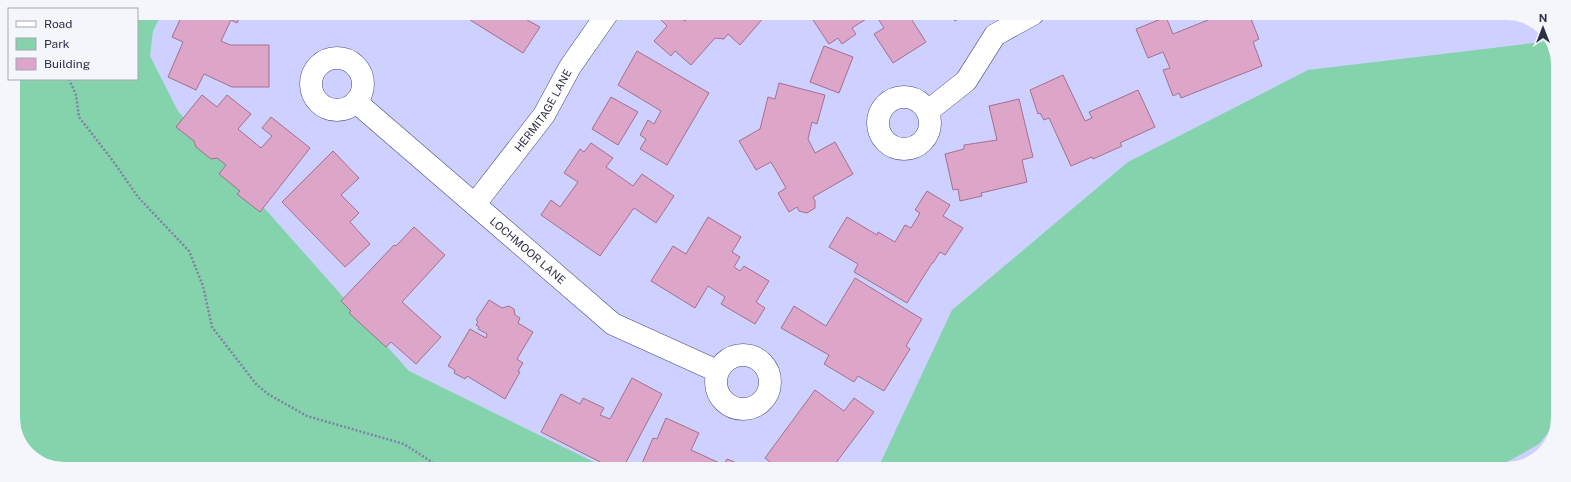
<svg xmlns="http://www.w3.org/2000/svg" width="1571" height="482" font-family="'Public Sans',sans-serif">
  <style>
    .green { fill: #84d3ac }
    .building { fill: #dda6c8; stroke: #a36f90 }
    .lines { fill: none; stroke-linecap: round; stroke-linejoin: round }
    .minor-casing { stroke: #484979; stroke-width: 23 }
    .path { stroke: #7f82a4; stroke-width: 2.5; stroke-dasharray: 2 2; stroke-linecap: butt }
    .minor { stroke: #fff; stroke-width: 22 }
    .labels { text-anchor: middle; stroke-width: 3.5; stroke-linejoin: round; paint-order: stroke }
    .street-label { font-size: 11px; fill: #2c2e44; stroke: #f5f6fc }
  </style>
  <rect width="100%" height="100%" fill="#ced1ff"/>
  <g class="green">
    <path d="M 137,13 L 162,13 L 153,31 L 150,56 L 178,111 L 409,371 L 606,468 L 51,467 L 26,451 L 13,421 L 13,79 L 137,79 Z"/>
    <path d="M 1550,41 L 1558,61 L 1556,423 L 1539,444 L 1495,469 L 878,468 L 952,310 L 1128,162 L 1308,70 Z"/>
  </g>
  <g class="building">
    <path d="M 183,13 L 242,13 L 237,23 L 231,20 L 221,41 L 230,45 L 269,45 L 269,87 L 232,87 L 204,74 L 196,90 L 168,77 L 183,42 L 172,37 Z"/>
    <path d="M 459,13 L 531,14 L 527,20 L 540,27 L 523,53 Z"/>
    <path d="M 666,14 L 676,14 L 685,21 L 692,14 L 762,14 L 765,16 L 740,45 L 728,34 L 724,39 L 715,38 L 691,65 L 675,51 L 671,56 L 654,41 L 667,26 L 661,20 Z"/>
    <path d="M 815,14 L 874,14 L 852,28 L 856,34 L 842,44 L 838,38 L 829,44 L 811,17 Z"/>
    <path d="M 875,14 L 908,14 L 926,42 L 893,63 L 874,34 L 884,28 Z"/>
    <path d="M 950,14 L 966,14 L 955,21 Z"/>
    <path d="M 1223,14 L 1249,14 L 1259,39 L 1253,42 L 1262,66 L 1181,98 L 1179,93 L 1173,96 L 1163,70 L 1170,68 L 1163,52 L 1148,58 L 1136,29 L 1166,17 L 1173,34 Z"/>
    <path d="M 824,46 L 853,57 L 839,93 L 810,82 Z"/>
    <path d="M 637,51 L 709,93 L 667,165 L 640,149 L 646,139 L 640,135 L 648,120 L 654,124 L 661,111 L 618,85 Z"/>
    <path d="M 1063,75 L 1085,121 L 1092,118 L 1089,112 L 1138,90 L 1155,127 L 1120,143 L 1122,146 L 1093,159 L 1092,157 L 1071,166 L 1049,118 L 1044,120 L 1040,113 L 1038,114 L 1030,90 Z"/>
    <path d="M 779,83 L 825,95 L 817,124 L 812,122 L 808,139 L 815,153 L 835,142 L 853,174 L 813,197 L 815,201 L 815,208 L 807,213 L 799,211 L 797,207 L 789,212 L 778,193 L 786,188 L 771,162 L 756,170 L 739,141 L 760,129 L 768,97 L 775,99 Z"/>
    <path d="M 202,95 L 217,107 L 227,95 L 251,114 L 238,129 L 261,148 L 272,136 L 262,128 L 271,117 L 310,148 L 260,212 L 237,194 L 240,191 L 219,174 L 226,165 L 217,158 L 211,159 L 196,147 L 194,141 L 176,127 Z"/>
    <path d="M 611,97 L 638,112 L 618,145 L 592,129 Z"/>
    <path d="M 1019,99 L 1033,157 L 1022,160 L 1027,182 L 981,193 L 982,196 L 960,201 L 958,189 L 953,190 L 945,154 L 964,149 L 964,145 L 997,140 L 989,106 Z"/>
    <path d="M 591,143 L 613,158 L 606,167 L 633,186 L 642,174 L 674,196 L 656,223 L 634,208 L 600,256 L 541,215 L 551,200 L 560,207 L 578,182 L 564,173 L 580,149 L 584,152 Z"/>
    <path d="M 333,151 L 359,178 L 341,195 L 359,213 L 350,222 L 370,244 L 345,267 L 282,202 Z"/>
    <path d="M 927,191 L 950,205 L 943,216 L 963,228 L 945,255 L 940,252 L 933,263 L 932,263 L 907,303 L 854,272 L 858,264 L 829,247 L 847,217 L 877,235 L 878,232 L 895,242 L 905,225 L 911,228 L 920,213 L 915,210 Z"/>
    <path d="M 708,217 L 741,237 L 732,252 L 740,257 L 734,267 L 740,271 L 744,266 L 769,281 L 756,302 L 765,308 L 755,324 L 721,304 L 725,297 L 708,286 L 695,308 L 651,281 L 673,246 L 686,254 Z"/>
    <path d="M 414,227 L 445,255 L 402,302 L 441,337 L 416,364 L 391,342 L 386,347 L 349,313 L 351,311 L 341,301 L 394,245 L 396,246 Z"/>
    <path d="M 855,278 L 922,319 L 906,346 L 910,349 L 884,391 L 858,376 L 854,382 L 824,364 L 829,355 L 781,328 L 794,306 L 826,326 Z"/>
    <path d="M 489,300 L 502,308 L 509,306 L 514,309 L 515,315 L 520,318 L 518,323 L 533,332 L 517,359 L 523,363 L 518,371 L 520,372 L 505,399 L 467,376 L 465,379 L 454,373 L 455,370 L 448,366 L 470,329 L 486,338 L 487,334 L 478,329 L 479,327 L 476,325 L 478,322 L 476,320 Z"/>
    <path d="M 632,378 L 662,394 L 623,468 L 612,468 L 541,432 L 561,394 L 580,404 L 583,398 L 604,408 L 600,415 L 610,419 Z"/>
    <path d="M 815,390 L 844,411 L 854,398 L 874,412 L 832,468 L 767,468 L 766,467 L 770,462 L 765,458 Z"/>
    <path d="M 666,418 L 699,433 L 691,450 L 724,465 L 727,459 L 744,466 L 743,468 L 640,468 L 653,438 L 657,439 Z"/>
  </g>
  <g class="lines">
    <defs>
      <g id="minor">
        <circle cx="337" cy="84" r="26"/>
        <circle cx="904" cy="123" r="26"/>
        <path id="s1" d="M 356,102 L 613,324 L 717,371"/>
        <path d="M 928,111 L 966,81 L 995,35 L 1033,14"/>
        <path id="s2" d="M 475,204 L 544,115 L 570,67 L 607,14"/>
        <circle cx="743" cy="382" r="27"/>
      </g>
    </defs>
    <use href="#minor" class="minor-casing"/>
    <path class="path" d="M 69,79 L 76,95 L 79,117 L 113,161 L 138,197 L 189,251 L 203,286 L 212,327 L 256,384 L 268,394 L 307,416 L 404,444 L 441,468"/>
    <use href="#minor" class="minor"/>
  </g>
  <g class="labels">
    <g class="street-label">
      <text dy="4" stroke="none"><textPath href="#s2" startOffset="116">HERMITAGE LANE</textPath></text>
      <text dy="4" stroke="none"><textPath href="#s1" startOffset="227">LOCHMOOR LANE</textPath></text>
    </g>
  </g>
  <path d="M0 0H1571V482H0ZM64 20H1507A44 44 0 0 1 1551 64V418A44 44 0 0 1 1507 462H64A44 44 0 0 1 20 418V64A44 44 0 0 1 64 20Z" fill="#f5f6fc" fill-rule="evenodd"/>
  <rect x="8" y="8" width="130" height="72" fill="#f5f6fc" stroke="#a5a6b2"/>
  <rect x="16" y="21" width="20" height="6" fill="#ffffff" stroke="#a5a6b2"/>
  <text x="44" y="28" font-size="12" fill="#2c2e44">Road</text>
  <rect x="16" y="38" width="20" height="12" fill="#84d3ac" stroke="#a5a6b2"/>
  <text x="44" y="48" font-size="12" fill="#2c2e44">Park</text>
  <rect x="16" y="58" width="20" height="12" fill="#dda6c8" stroke="#a5a6b2"/>
  <text x="44" y="68" font-size="12" fill="#2c2e44">Building</text>
  <g transform="translate(1543 28)" stroke="#f5f6fc" stroke-width="3" paint-order="stroke">
  <path d="M0-3L7 15L0 10L-7 15Z" fill="#2c2e44"/>
  <text y="-6" font-size="11" font-weight="bold" text-anchor="middle" fill="#2c2e44">N</text>
  </g>
</svg>
